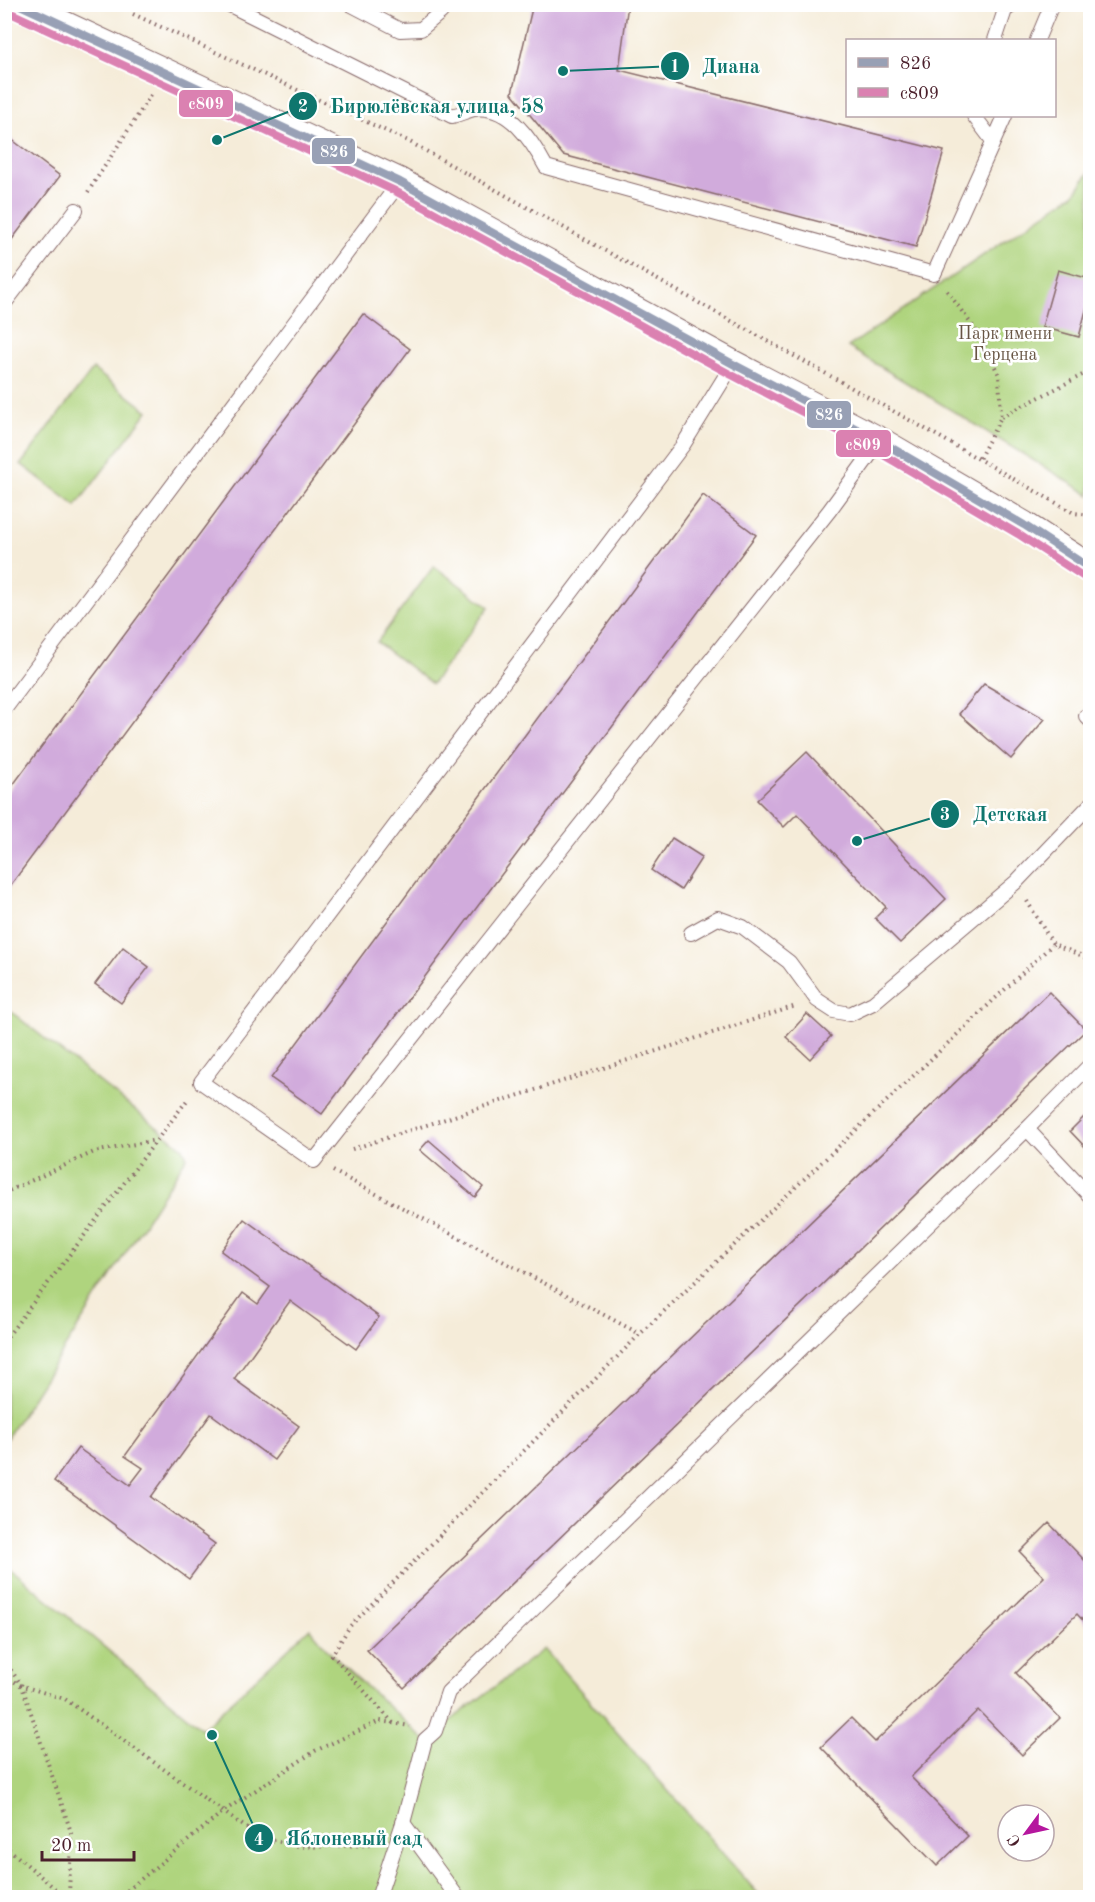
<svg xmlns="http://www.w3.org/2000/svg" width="1095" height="1902" font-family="'Old Standard TT',serif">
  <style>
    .green { fill: #afd47e; stroke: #7c7a54; stroke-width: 1.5 }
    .building { fill: #d1abdc }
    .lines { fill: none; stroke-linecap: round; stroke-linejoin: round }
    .service-casing { stroke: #866768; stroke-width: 16 }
    .minor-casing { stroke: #866768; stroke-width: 29 }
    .path { stroke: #866768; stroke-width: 4; stroke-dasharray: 1.5 4.5; stroke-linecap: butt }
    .service { stroke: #fff; stroke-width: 14 }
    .minor { stroke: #fff; stroke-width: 27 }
    .bus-1-casing { stroke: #fff; stroke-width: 12 }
    .bus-2-casing { stroke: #fff; stroke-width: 12 }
    .bus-1 { stroke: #98a0b5; stroke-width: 8 }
    .bus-2 { stroke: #db81b1; stroke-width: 8 }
    .labels { text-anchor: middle; stroke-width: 5; stroke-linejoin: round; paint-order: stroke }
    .park-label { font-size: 18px; fill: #685544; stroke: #fff }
    .leader { fill: none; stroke: #0f766e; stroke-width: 2 }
    .callout-dot { fill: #0f766e; stroke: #fff; stroke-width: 2 }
    .mark-label { font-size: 18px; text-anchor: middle; font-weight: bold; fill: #fff }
    .callout-label { font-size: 20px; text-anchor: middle; font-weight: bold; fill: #0f766e; stroke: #fff; stroke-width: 5; stroke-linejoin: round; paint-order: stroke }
    .line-badge { stroke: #fff; stroke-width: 2 }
    .badge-label { font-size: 16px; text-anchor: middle; font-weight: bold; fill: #fff }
  </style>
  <rect width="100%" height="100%" fill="#fff"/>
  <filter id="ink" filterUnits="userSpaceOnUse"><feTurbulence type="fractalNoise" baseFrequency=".0167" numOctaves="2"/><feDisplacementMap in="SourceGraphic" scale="12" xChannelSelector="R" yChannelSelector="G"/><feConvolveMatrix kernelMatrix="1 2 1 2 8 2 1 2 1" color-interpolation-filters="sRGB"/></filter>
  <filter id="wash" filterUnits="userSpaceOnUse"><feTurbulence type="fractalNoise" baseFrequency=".008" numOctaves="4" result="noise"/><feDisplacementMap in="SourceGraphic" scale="24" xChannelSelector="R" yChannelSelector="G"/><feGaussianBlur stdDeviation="1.35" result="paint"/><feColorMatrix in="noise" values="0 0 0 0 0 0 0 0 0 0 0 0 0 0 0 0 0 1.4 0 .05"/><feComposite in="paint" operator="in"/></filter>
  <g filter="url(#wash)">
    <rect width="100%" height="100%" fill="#f5ecd9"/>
    <g class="green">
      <path d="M 1090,171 L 1090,495 L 848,347 L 1075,193 Z"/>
      <path d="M 93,369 L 148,411 L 76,506 L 21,464 Z"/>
      <path d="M 434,566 L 489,607 L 432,684 L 377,642 Z"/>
      <path d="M 5,1007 L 183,1148 L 187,1157 L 5,1441 Z"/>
      <path d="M 4,1563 L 202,1729 L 310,1628 L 332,1655 L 425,1740 L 544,1649 L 761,1897 L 5,1897 Z"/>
    </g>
    <g id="blocks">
      <g class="building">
        <path d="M 533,4 L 628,4 L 619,70 L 944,151 L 916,247 L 563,155 L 512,93 Z"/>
        <path d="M 7,136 L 60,176 L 4,250 L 4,140 Z"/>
        <path d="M 1058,270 L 1090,279 L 1090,295 L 1079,337 L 1042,327 Z"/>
        <path d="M 363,314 L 410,349 L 4,894 L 4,797 Z"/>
        <path d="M 703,495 L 756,535 L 322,1114 L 271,1078 Z"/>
        <path d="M 984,684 L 1045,719 L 1011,759 L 959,714 Z"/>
        <path d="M 807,752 L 946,899 L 900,943 L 875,918 L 886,907 L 797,814 L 784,827 L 757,800 Z"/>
        <path d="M 672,838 L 702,857 L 681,890 L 651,870 Z"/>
        <path d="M 123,947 L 149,967 L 121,1003 L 95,984 Z"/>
        <path d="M 1049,992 L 1086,1030 L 404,1688 L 367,1650 Z"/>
        <path d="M 807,1014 L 831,1036 L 810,1059 L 786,1037 Z"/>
        <path d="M 1090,1111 L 1090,1152 L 1070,1131 Z"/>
        <path d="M 429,1140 L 483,1187 L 475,1197 L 420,1150 Z"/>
        <path d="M 244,1219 L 379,1317 L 356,1349 L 290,1301 L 234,1379 L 299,1426 L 274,1460 L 211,1414 L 151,1497 L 215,1544 L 189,1579 L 54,1481 L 78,1448 L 130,1485 L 143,1468 L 125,1456 L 243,1293 L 258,1304 L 270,1287 L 221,1251 Z"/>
        <path d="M 1049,1523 L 1090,1566 L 1090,1628 L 1077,1614 L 1016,1673 L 1060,1718 L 1022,1755 L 978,1710 L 911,1777 L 968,1836 L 937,1866 L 821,1747 L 851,1718 L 875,1742 L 1044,1577 L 1020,1552 Z"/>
      </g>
    </g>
  </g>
  <g filter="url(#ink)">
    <use href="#blocks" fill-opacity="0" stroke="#866768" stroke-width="1.5"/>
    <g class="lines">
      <defs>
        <g id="service">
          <path d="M 228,4 L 452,116 C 459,114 467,111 474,109 C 509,104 532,141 546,167 L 934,274 L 1005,116"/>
          <path d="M 350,4 L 400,30 L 421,29 L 441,12 L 444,4"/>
          <path d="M 995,40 L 1005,10 L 1014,4"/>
          <path d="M 1037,40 L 1052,4"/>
          <path d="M 974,116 L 993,141"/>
          <path d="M 4,304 L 76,210"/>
          <path d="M 733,364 L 683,445 L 201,1082 L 314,1161 L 829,511 L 880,441"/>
          <path d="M 4,710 L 400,182"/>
          <path d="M 1086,716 L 1090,720"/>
          <path d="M 691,933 L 718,918 L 743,927 L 789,962 L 817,1000 L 834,1011 L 850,1014 L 873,1003 L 1016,882 L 1090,805"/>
          <path d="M 1027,1129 L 1090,1196"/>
          <path d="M 403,1823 L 458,1898"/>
          <path d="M 378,1898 L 403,1823 L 425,1740 L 435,1731 L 448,1692 L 1027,1129 L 1090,1065"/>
        </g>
        <path id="minor" d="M 17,4 L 28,8 L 400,182 L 733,364 L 880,441 L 1024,525 L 1090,568"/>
      </defs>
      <use href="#service" class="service-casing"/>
      <use href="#minor" class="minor-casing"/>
      <g class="path">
        <path d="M 133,14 L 408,141 L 922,427 L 1074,513 L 1090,515"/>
        <path d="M 88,192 L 151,95"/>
        <path d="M 947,291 L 980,336 L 999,375 L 1001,417 L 979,459"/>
        <path d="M 1001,417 L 1090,371"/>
        <path d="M 1027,901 L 1053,944 L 1090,959"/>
        <path d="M 352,1149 L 796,1006"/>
        <path d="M 333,1171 L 640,1334"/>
        <path d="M 4,1193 L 94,1152 L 156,1140"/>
        <path d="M 4,1341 L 188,1099"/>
        <path d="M 4,1660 L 22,1686 L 71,1832 L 69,1898"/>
        <path d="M 4,1676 L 22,1686 L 65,1699 L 259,1837 L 302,1847 L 374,1845"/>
        <path d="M 393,1723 L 332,1655 L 350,1626 L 640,1334 L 1053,944"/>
        <path d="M 4,1845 L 66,1898"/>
        <path d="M 118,1898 L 224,1811 L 315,1751 L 380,1721 L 410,1726"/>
      </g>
      <use href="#service" class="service"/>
      <use href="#minor" class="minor"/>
      <defs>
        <path id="bus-1" d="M 18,4 L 400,182 L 733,364 L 880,441 L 1024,525 L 1090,568"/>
        <path id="bus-2" d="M 13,14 L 395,191 L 728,373 L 875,450 L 1018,534 L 1084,577"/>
      </defs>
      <use href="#bus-1" class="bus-1-casing"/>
      <use href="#bus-2" class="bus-2-casing"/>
      <use href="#bus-1" class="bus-1"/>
      <use href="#bus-2" class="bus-2"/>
    </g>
  </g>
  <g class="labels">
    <g class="park-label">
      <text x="1005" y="339">Парк имени<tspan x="1005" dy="21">Герцена</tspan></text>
    </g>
  </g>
  <path class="leader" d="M563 71L675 66M217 140L303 106M857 841L945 814M212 1735L259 1838"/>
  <g class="callout-dot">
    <circle cx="563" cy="71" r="6"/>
    <circle cx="217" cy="140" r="6"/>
    <circle cx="857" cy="841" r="6"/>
    <circle cx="212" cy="1735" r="6"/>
    <circle cx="675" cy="66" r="15"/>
    <circle cx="303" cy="106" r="15"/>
    <circle cx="945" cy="814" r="15"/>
    <circle cx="259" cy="1838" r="15"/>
  </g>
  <g class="mark-label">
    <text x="675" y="72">1</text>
    <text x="303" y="112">2</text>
    <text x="945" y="820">3</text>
    <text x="259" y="1845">4</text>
  </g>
  <g class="callout-label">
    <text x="731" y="73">Диана</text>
    <text x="437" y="113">Бирюлёвская улица, 58</text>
    <text x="1010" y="821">Детская</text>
    <text x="354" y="1845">Яблоневый сад</text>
  </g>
  <g class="line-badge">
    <rect x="178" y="89" width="56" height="29" rx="6" fill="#db81b1"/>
    <rect x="311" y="137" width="45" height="28" rx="6" fill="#98a0b5"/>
    <rect x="806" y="400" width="46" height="29" rx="6" fill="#98a0b5"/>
    <rect x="835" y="429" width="57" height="29" rx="6" fill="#db81b1"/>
  </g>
  <g class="badge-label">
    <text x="206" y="109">с809</text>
    <text x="334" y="157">826</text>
    <text x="829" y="420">826</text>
    <text x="863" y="450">с809</text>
  </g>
  <rect width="1095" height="1902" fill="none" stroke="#fff" stroke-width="24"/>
  <rect x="846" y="39" width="210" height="78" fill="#ffffff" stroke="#b7a5aa" stroke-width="1.5"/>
  <rect x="858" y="58" width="30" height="9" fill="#98a0b5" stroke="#b7a5aa" stroke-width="1.5"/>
  <text x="900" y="69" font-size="18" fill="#4a1f2b">826</text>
  <rect x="858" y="88" width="30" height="9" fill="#db81b1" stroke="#b7a5aa" stroke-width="1.5"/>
  <text x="900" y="99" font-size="18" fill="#4a1f2b">с809</text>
  <g transform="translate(1026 1833) rotate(237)"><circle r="28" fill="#ffffff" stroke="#b7a5aa" stroke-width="1.5"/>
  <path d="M0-4.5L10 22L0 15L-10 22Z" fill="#b5179e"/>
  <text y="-9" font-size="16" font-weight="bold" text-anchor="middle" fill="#4a1f2b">С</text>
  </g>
  <path d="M42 1851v9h92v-9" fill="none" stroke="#4a1f2b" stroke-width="3"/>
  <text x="51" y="1851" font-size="18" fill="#4a1f2b" stroke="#ffffff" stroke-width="4.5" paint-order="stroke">20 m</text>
</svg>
